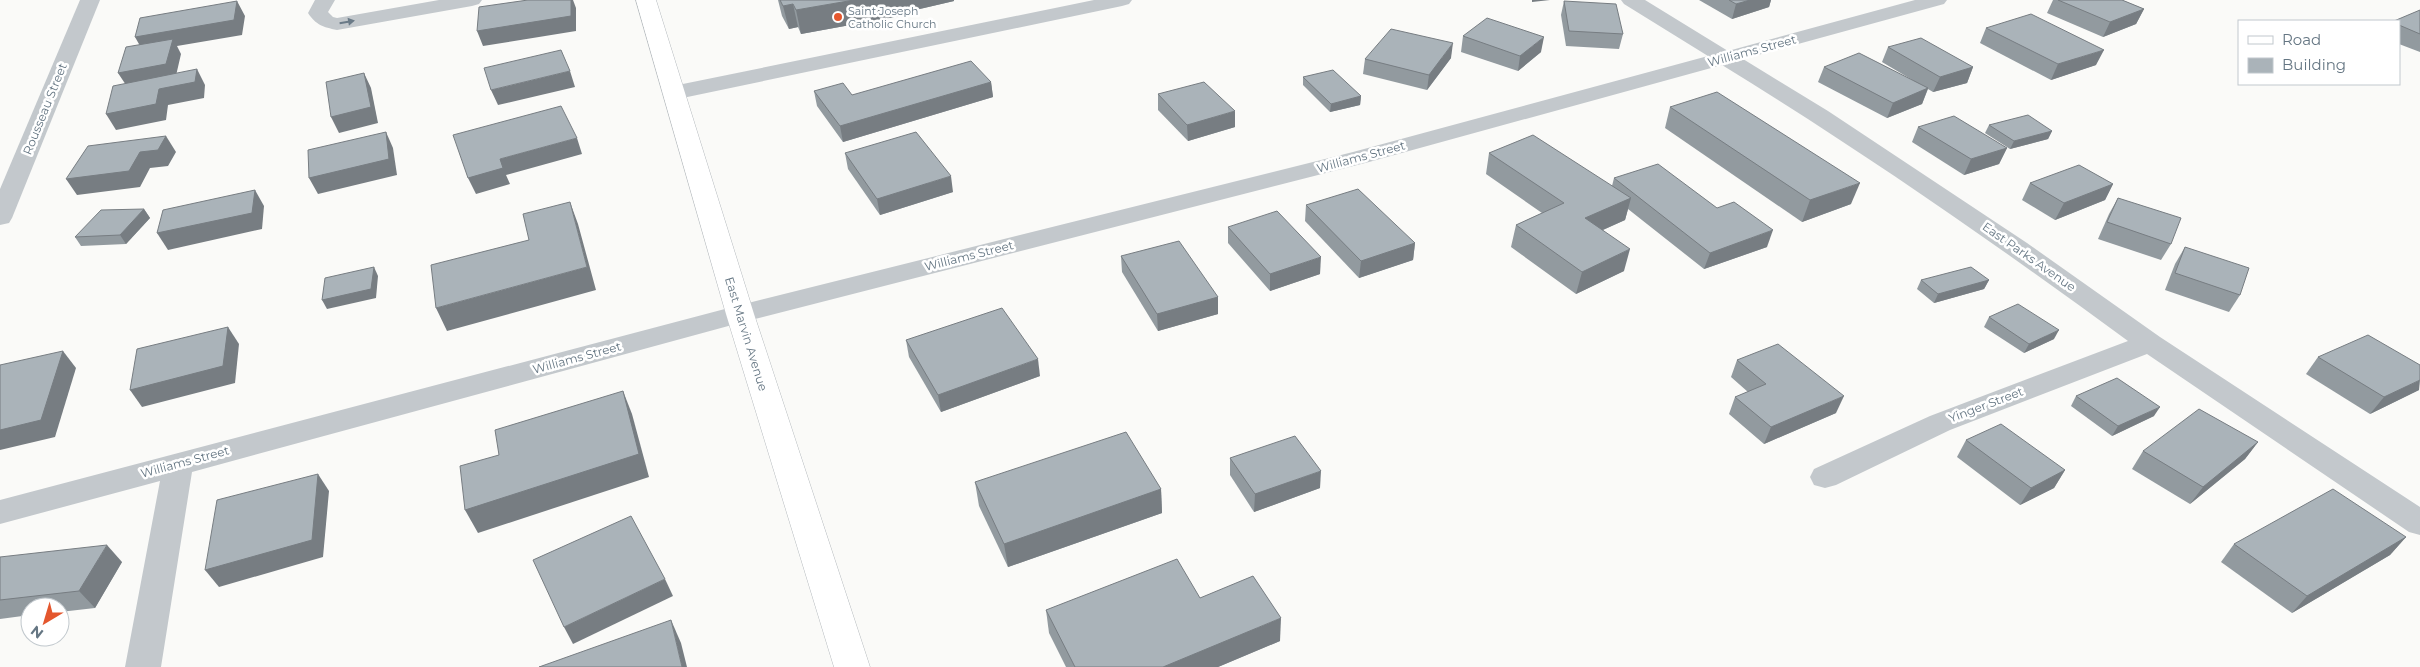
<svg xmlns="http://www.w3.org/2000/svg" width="2420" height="667" font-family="Montserrat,sans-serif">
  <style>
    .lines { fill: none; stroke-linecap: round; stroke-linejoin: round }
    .major-casing { stroke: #b5babe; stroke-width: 1 }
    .minor { fill: #c3c8cc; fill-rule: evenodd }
    .major { fill: #fff; fill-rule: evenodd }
    .wall { fill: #929a9f }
    .shaded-wall { fill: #777d82 }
    .building { fill: #aab3b9; stroke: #777d82 }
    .oneway { fill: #6a7a87 }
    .poi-dot { fill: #e4572e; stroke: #fff; stroke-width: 2 }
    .labels { text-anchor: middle; stroke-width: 5; stroke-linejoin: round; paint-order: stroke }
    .far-poi-label { font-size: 11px; fill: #657683; stroke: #fff; text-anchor: start }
    .street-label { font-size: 12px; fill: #657683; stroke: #fff }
  </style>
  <rect width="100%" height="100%" fill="#fafaf8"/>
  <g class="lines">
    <defs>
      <path id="major" d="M 636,0 L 656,0 L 754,314 L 870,667 L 834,667 L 726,314 Z"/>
    </defs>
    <use href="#major" class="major-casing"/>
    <g class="minor">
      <path d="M 80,0 L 100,0 L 12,218 L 9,223 L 0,225 L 0,189 Z"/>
      <path d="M 315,0 L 335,0 L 328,12 L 333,17 L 337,18 L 439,0 L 482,0 L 479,4 L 472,6 L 337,30 C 323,27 316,25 308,13 Z"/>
      <path d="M 1094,0 L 1132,0 L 1129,4 L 1122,6 L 673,100 L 665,98 L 662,93 L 665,88 L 673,86 Z"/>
      <path d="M 1621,0 L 1645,0 L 1728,51 L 1915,0 L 1947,0 L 1944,4 L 1743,59 L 1828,111 L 2027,243 L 2160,337 L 2420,507 L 2420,535 L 2409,532 L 2147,354 L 1950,430 L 1836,485 L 1825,488 L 1814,485 L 1810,477 L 1814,469 L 1930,416 L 2128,341 C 1996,244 1862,151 1722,65 L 1369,162 L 743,322 L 192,472 L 161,667 L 125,667 L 160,481 L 0,524 L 0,500 L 740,305 L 1353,152 L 1708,56 L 1624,4 Z"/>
    </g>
    <use href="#major" class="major"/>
  </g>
  <g class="wall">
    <path d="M 778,0 L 954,0 L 954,1 L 924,8 L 915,10 L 916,13 L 801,34 L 798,27 L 789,29 L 782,16 Z"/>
    <path d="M 1699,0 L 1771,0 L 1769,7 L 1732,19 Z"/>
    <path d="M 2053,0 L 2122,0 L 2144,9 L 2136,24 L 2103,37 L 2047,13 Z"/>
    <path d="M 1564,1 L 1623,34 L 1619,49 L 1566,46 L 1561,15 Z"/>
    <path d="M 2420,10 L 2420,52 L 2399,44 L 2399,21 Z"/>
    <path d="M 1986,28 L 2096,65 L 2051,80 L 1980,43 Z"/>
    <path d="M 1463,36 L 1541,52 L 1518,71 L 1461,52 Z"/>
    <path d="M 1888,47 L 1973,67 L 1967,83 L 1933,92 L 1928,89 L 1922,104 L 1887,118 L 1818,82 L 1824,67 L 1914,81 L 1882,62 Z"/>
    <path d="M 1451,58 L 1427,90 L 1363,74 L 1365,59 Z"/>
    <path d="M 1303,77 L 1361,96 L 1360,105 L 1330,112 L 1303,85 Z"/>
    <path d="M 991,82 L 993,97 L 843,142 L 817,106 L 814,91 L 852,95 Z"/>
    <path d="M 1158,94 L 1235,127 L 1188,141 L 1158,110 Z"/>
    <path d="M 1670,107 L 1851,204 L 1802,222 L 1665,128 Z"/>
    <path d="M 1989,125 L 2052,131 L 2048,139 L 2010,149 L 1985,133 Z"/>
    <path d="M 1918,127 L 2007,148 L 1999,164 L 1964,175 L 1912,142 Z"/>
    <path d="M 845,153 L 953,192 L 880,215 L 848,169 Z"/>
    <path d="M 1489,153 L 1612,186 L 1614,178 L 1767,247 L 1704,269 L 1628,209 L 1625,220 L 1603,230 L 1624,271 L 1576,294 L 1511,247 L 1516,225 L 1542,213 L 1486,174 Z"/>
    <path d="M 2030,183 L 2113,184 L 2105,200 L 2055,220 L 2022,200 Z"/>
    <path d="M 2118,198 L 2171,244 L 2161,260 L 2098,239 L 2109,214 Z"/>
    <path d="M 1306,205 L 1415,243 L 1413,260 L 1359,278 L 1305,221 Z"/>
    <path d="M 144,209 L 150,218 L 126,244 L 81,246 L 75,237 Z"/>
    <path d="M 1228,227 L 1320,274 L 1270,291 L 1228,243 Z"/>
    <path d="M 2185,247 L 2240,295 L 2229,312 L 2165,290 L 2175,264 Z"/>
    <path d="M 1121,256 L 1218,297 L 1218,314 L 1158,331 L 1122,272 Z"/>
    <path d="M 1921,280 L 1989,280 L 1984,289 L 1934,303 L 1917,289 Z"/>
    <path d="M 1989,317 L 2054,339 L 2024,353 L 1984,327 Z"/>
    <path d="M 906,340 L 1040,376 L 941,412 L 909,357 Z"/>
    <path d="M 2318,357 L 2419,390 L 2370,414 L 2306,374 Z"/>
    <path d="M 1737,360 L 1836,413 L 1764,444 L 1729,414 L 1735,397 L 1748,392 L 1731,377 Z"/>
    <path d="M 2076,396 L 2154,416 L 2112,436 L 2071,406 Z"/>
    <path d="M 1966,440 L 2065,470 L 2054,488 L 2020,505 L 1957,457 Z"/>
    <path d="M 2258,442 L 2245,459 L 2190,504 L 2132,469 L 2143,451 Z"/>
    <path d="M 1230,458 L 1320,488 L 1254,512 L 1230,475 Z"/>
    <path d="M 975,482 L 1161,489 L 1162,513 L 1008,567 L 979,506 Z"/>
    <path d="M 2406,537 L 2390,555 L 2292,613 L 2221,562 L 2234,544 Z"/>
    <path d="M 0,557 L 122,562 L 95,608 L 60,612 L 60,607 L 30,607 L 30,615 L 0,619 Z"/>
    <path d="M 1200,598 L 1280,641 L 1218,667 L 1066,667 L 1049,633 L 1046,610 Z"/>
  </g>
  <g class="shaded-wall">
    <path d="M 571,0 L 573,0 L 576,8 L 576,31 L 483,46 L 477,31 Z"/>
    <path d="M 854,0 L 954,0 L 954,1 L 924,8 L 915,10 L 916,13 L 801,34 L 796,10 Z"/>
    <path d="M 1532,0 L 1550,0 L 1532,2 Z"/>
    <path d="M 1750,0 L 1771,0 L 1769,7 L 1732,19 L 1736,4 Z"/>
    <path d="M 237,1 L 245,16 L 242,35 L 177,46 L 181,54 L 175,80 L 128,88 L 118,73 L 144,53 L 135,37 Z"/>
    <path d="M 793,4 L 798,27 L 789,29 L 783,6 Z"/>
    <path d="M 2144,9 L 2136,24 L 2103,37 L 2110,22 Z"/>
    <path d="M 1544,37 L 1541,52 L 1518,71 L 1520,56 Z"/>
    <path d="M 1453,43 L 1451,58 L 1427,90 L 1429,75 Z"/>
    <path d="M 2104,50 L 2096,65 L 2051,80 L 2058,64 Z"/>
    <path d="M 1973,67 L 1967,83 L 1933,92 L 1940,77 Z"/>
    <path d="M 197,69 L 205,85 L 204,98 L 168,105 L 166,120 L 116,130 L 106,114 L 159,89 Z"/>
    <path d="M 570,71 L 575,87 L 498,105 L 491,90 Z"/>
    <path d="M 364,73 L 371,88 L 378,123 L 339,133 L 331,117 Z"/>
    <path d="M 991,82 L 993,97 L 843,142 L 840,126 Z"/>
    <path d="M 1928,88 L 1922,104 L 1887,118 L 1893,103 Z"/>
    <path d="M 1361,96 L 1360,105 L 1330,112 L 1331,104 Z"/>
    <path d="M 1235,111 L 1235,127 L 1188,141 L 1187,125 Z"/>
    <path d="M 2052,131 L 2048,139 L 2010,149 L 2014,141 Z"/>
    <path d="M 386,132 L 393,148 L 397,175 L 318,194 L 309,178 Z"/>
    <path d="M 166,136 L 176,152 L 168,166 L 150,168 L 140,187 L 77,195 L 66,179 L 140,152 Z"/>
    <path d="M 577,138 L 582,154 L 506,175 L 510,184 L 476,194 L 468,178 L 500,159 Z"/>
    <path d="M 2007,148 L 1999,164 L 1964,175 L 1971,159 Z"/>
    <path d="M 951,176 L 953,192 L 880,215 L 877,199 Z"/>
    <path d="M 1860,183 L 1851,204 L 1802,222 L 1810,200 Z"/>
    <path d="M 2113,184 L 2105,200 L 2055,220 L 2064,203 Z"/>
    <path d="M 255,190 L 264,206 L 262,229 L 168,250 L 157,233 Z"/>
    <path d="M 1631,198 L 1625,220 L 1580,240 L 1585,218 Z"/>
    <path d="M 570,202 L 578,224 L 596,290 L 447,331 L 436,308 L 587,267 Z"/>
    <path d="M 144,209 L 150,218 L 126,244 L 120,235 Z"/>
    <path d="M 1773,230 L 1767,247 L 1704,269 L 1710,253 Z"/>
    <path d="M 1415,243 L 1413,260 L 1359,278 L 1361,261 Z"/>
    <path d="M 1630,249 L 1624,271 L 1576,294 L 1582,272 Z"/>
    <path d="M 1321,257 L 1320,274 L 1270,291 L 1270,274 Z"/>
    <path d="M 374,267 L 378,276 L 376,298 L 327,309 L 322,300 Z"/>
    <path d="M 1989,280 L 1984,289 L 1934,303 L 1938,294 Z"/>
    <path d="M 1218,297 L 1218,314 L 1158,331 L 1157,314 Z"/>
    <path d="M 228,327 L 239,344 L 235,383 L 142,407 L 130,390 Z"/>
    <path d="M 2059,330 L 2054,339 L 2024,353 L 2029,344 Z"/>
    <path d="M 63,351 L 76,368 L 55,437 L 0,450 L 0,430 Z"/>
    <path d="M 1038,359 L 1040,376 L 941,412 L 938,395 Z"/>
    <path d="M 2420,380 L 2419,390 L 2370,414 L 2384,397 Z"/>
    <path d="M 623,391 L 632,414 L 649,477 L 478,533 L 465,510 Z"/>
    <path d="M 1844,396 L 1836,413 L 1764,444 L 1771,427 Z"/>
    <path d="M 2160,407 L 2154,416 L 2112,436 L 2118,426 Z"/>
    <path d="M 2258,442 L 2245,459 L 2190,504 L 2203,487 Z"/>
    <path d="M 2065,470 L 2054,488 L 2020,505 L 2031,488 Z"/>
    <path d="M 1321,471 L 1320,488 L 1254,512 L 1255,494 Z"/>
    <path d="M 318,474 L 329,491 L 323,557 L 219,587 L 205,570 Z"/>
    <path d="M 1161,489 L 1162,513 L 1008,567 L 1004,544 Z"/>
    <path d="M 2406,537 L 2390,555 L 2292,613 L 2307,596 Z"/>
    <path d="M 107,545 L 122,562 L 95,608 L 79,591 Z"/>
    <path d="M 665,579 L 673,596 L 573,644 L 564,627 Z"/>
    <path d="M 1281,618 L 1280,641 L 1218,667 L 1163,667 Z"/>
    <path d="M 671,620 L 681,643 L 687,667 L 682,667 Z"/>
  </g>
  <g class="building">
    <path d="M 528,0 L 571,0 L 571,16 L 477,31 L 479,7 Z"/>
    <path d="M 780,0 L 854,0 L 796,10 L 793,4 L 783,6 Z"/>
    <path d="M 1729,0 L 1750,0 L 1736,4 Z"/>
    <path d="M 2058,0 L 2122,0 L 2144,9 L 2110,22 Z"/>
    <path d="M 237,1 L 234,20 L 135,37 L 140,18 Z"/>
    <path d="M 1564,1 L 1616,4 L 1623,34 L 1569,31 Z"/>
    <path d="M 2420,10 L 2420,34 L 2399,25 L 2399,21 L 2394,21 Z"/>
    <path d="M 2031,14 L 2104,50 L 2058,64 L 1986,28 Z"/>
    <path d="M 1487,18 L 1544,37 L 1520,56 L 1463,36 Z"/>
    <path d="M 1391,29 L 1453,43 L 1429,75 L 1365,59 Z"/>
    <path d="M 1921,38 L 1973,67 L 1940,77 L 1888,47 Z"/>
    <path d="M 173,39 L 166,64 L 118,73 L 126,47 Z"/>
    <path d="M 561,50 L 570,71 L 491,90 L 484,68 Z"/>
    <path d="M 1859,53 L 1928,88 L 1893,103 L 1824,67 Z"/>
    <path d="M 971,61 L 991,82 L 840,126 L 814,91 L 843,83 L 852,95 Z"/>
    <path d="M 197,69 L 195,82 L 159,89 L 156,104 L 106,114 L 113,86 Z"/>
    <path d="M 1333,70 L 1361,96 L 1331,104 L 1303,77 Z"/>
    <path d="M 364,73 L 371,107 L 331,117 L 326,82 Z"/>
    <path d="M 1204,82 L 1235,111 L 1187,125 L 1158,94 Z"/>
    <path d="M 1717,92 L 1860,183 L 1810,200 L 1670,107 Z"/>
    <path d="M 561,106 L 577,138 L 500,159 L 503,168 L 468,178 L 453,135 Z"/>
    <path d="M 2028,115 L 2052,131 L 2014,141 L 1989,125 Z"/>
    <path d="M 1954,116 L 2007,148 L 1971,159 L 1918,127 Z"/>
    <path d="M 386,132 L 389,159 L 309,178 L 308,150 Z"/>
    <path d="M 916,132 L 951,176 L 877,199 L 845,153 Z"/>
    <path d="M 1533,135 L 1631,198 L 1585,218 L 1630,249 L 1582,272 L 1516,225 L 1564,203 L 1489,153 Z"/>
    <path d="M 166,136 L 158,150 L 140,152 L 129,171 L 66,179 L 88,146 Z"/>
    <path d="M 1658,164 L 1717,208 L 1734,202 L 1773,230 L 1710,253 L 1614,178 Z"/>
    <path d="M 2079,165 L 2113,184 L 2064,203 L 2030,183 Z"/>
    <path d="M 1358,189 L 1415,243 L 1361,261 L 1306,205 Z"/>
    <path d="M 255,190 L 252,213 L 157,233 L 163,210 Z"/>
    <path d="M 2118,198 L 2181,218 L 2171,244 L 2107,222 Z"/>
    <path d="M 570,202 L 587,267 L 436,308 L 431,265 L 529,240 L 523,214 Z"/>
    <path d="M 144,209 L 120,235 L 75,237 L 101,210 Z"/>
    <path d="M 1277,211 L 1321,257 L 1270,274 L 1228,227 Z"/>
    <path d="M 1179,241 L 1218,297 L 1157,314 L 1121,256 Z"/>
    <path d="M 2185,247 L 2249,268 L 2240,295 L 2175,273 Z"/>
    <path d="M 374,267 L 371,289 L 322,300 L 325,278 Z"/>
    <path d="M 1971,267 L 1989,280 L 1938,294 L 1921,280 Z"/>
    <path d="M 2018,304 L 2059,330 L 2029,344 L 1989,317 Z"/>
    <path d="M 1002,308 L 1038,359 L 938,395 L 906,340 Z"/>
    <path d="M 228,327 L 223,366 L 130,390 L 137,349 Z"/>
    <path d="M 2368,335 L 2420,365 L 2420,380 L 2384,397 L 2318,357 Z"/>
    <path d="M 1778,344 L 1844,396 L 1771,427 L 1735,397 L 1766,384 L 1737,360 Z"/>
    <path d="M 63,351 L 41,420 L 0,430 L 0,365 Z"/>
    <path d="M 2117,378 L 2160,407 L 2118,426 L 2076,396 Z"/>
    <path d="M 623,391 L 639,454 L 465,510 L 460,466 L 499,455 L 495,430 Z"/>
    <path d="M 2199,409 L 2258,442 L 2203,487 L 2143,451 Z"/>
    <path d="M 2001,424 L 2065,470 L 2031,488 L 1966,440 Z"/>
    <path d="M 1126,432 L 1161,489 L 1004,544 L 975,482 Z"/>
    <path d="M 1295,436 L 1321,471 L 1255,494 L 1230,458 Z"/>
    <path d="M 318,474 L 312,540 L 205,570 L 217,500 Z"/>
    <path d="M 2333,489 L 2406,537 L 2307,596 L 2234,544 Z"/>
    <path d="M 631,516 L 665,579 L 564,627 L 533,560 Z"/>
    <path d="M 107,545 L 79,591 L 0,600 L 0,557 Z"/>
    <path d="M 1177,559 L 1200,598 L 1253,576 L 1281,618 L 1163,667 L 1075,667 L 1046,610 Z"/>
    <path d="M 671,620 L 682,667 L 539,667 Z"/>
  </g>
  <defs><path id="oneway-solid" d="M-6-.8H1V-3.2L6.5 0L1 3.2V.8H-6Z" transform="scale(1.25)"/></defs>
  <use class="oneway" href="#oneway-solid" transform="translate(347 22) rotate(-10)"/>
  <circle class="poi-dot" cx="838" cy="17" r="5"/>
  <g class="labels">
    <g class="far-poi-label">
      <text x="848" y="15">Saint Joseph<tspan x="848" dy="13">Catholic Church</tspan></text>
    </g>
    <g class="street-label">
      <text transform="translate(1752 51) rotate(-15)" y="4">Williams Street</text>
      <text transform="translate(45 109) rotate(-68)" y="4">Rousseau Street</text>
      <text transform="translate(1361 157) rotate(-15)" y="4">Williams Street</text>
      <text transform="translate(969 256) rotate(-14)" y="4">Williams Street</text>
      <text transform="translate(2029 257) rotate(35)" y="4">East Parks Avenue</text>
      <text transform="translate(746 334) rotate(73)" y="4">East Marvin Avenue</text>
      <text transform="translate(577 358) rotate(-15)" y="4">Williams Street</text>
      <text transform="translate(1986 405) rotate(-21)" y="4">Yinger Street</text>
      <text transform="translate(185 462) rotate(-15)" y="4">Williams Street</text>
    </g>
  </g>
  <rect x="2238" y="20" width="162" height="65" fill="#ffffff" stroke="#c1c8cd"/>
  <rect x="2248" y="36" width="25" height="8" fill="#ffffff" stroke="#c1c8cd"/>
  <text x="2282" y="45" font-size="15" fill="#657683">Road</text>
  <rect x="2248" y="58" width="25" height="15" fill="#aab3b9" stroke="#c1c8cd"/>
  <text x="2282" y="70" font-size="15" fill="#657683">Building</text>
  <g transform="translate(45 622) rotate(218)"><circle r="24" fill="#ffffff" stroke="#c1c8cd"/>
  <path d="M0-4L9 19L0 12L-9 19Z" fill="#e4572e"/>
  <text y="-8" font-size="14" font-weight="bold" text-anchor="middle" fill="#657683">N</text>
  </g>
</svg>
